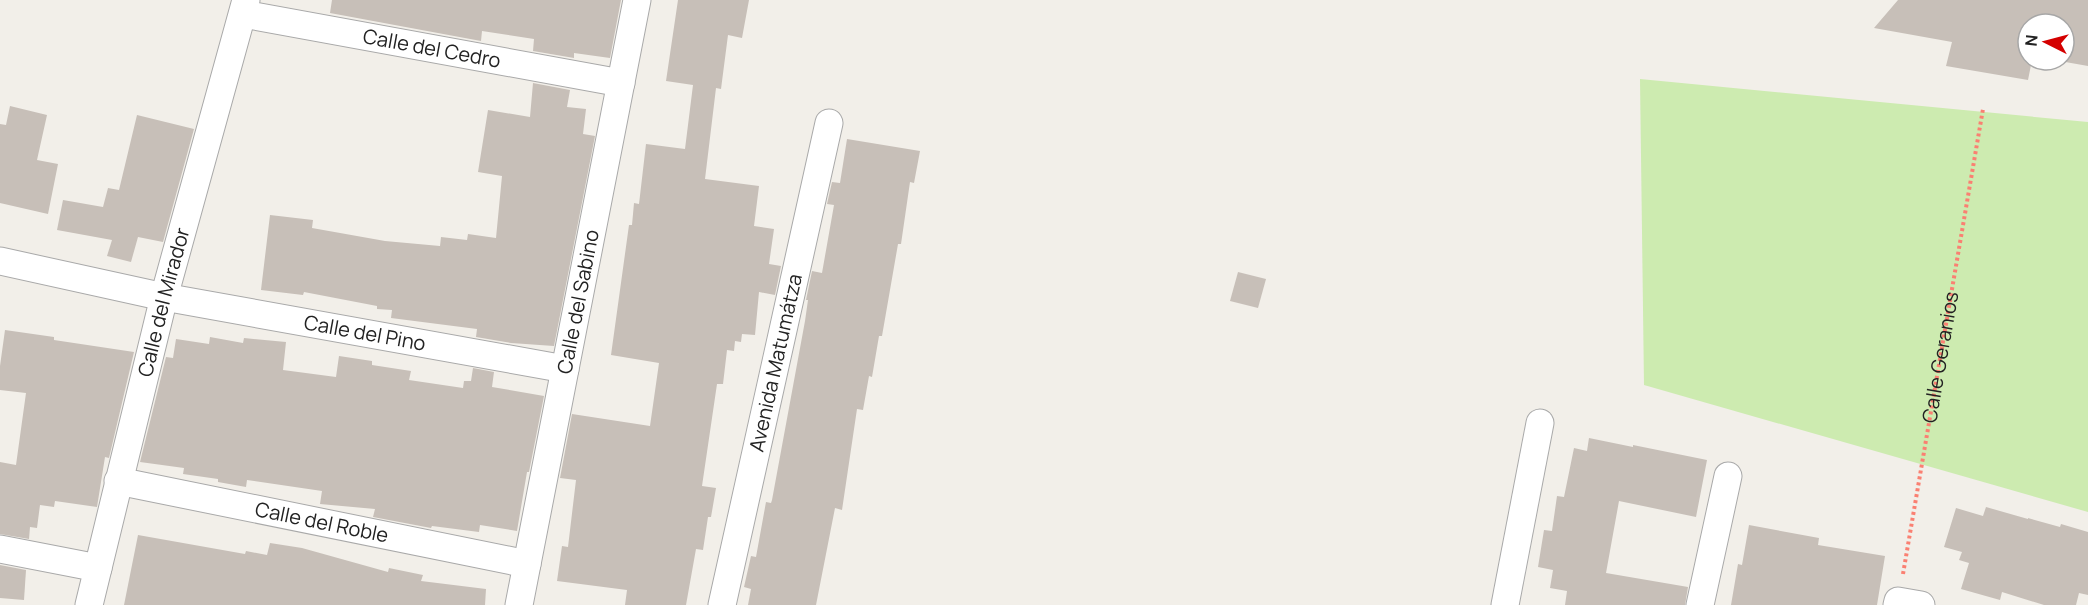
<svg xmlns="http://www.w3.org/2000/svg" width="2088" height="605" font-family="Manrope,sans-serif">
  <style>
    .grass { fill: #cdebb0 }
    .building { fill: #c7bfb8 }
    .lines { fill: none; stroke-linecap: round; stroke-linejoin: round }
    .street-casing { stroke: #a9a9a9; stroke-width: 29 }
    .path { stroke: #fa8072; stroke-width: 4; stroke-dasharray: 3 3; stroke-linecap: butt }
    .street { stroke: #fff; stroke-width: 27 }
    .labels { text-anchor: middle; stroke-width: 5; stroke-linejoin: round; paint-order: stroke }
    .street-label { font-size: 20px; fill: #222; stroke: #fff }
  </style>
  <rect width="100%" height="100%" fill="#f2efe9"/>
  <path class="grass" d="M 1640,79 L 2088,122 L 2088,512 L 1644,385 Z"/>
  <g class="building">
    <path d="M 332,0 L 621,0 L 610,58 L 574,53 L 574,58 L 533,51 L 534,39 L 482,31 L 481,41 L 330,13 Z"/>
    <path d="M 678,0 L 749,0 L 742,38 L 728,35 L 721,89 L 716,88 L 705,179 L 759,186 L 754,226 L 774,229 L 769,264 L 781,266 L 775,295 L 759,292 L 755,335 L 742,334 L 741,342 L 735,341 L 734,351 L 727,350 L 723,384 L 717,384 L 702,486 L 716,488 L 711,517 L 708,517 L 703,550 L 696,549 L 686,605 L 625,605 L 627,590 L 557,581 L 562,546 L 568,547 L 576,480 L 560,478 L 572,414 L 650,426 L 659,363 L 611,355 L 629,225 L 632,225 L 634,203 L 639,204 L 646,144 L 685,149 L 693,85 L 666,81 Z"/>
    <path d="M 1898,0 L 2088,0 L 2088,66 L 2054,60 L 2064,60 L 2064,24 L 2028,24 L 2028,60 L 2032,60 L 2028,80 L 1946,66 L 1952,42 L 1874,28 Z"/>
    <path d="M 533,83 L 570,90 L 567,107 L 586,109 L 583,134 L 595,136 L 554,346 L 511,343 L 476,337 L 477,329 L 391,318 L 392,310 L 377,309 L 377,306 L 304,292 L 303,295 L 261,290 L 270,215 L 313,220 L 312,228 L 385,241 L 440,246 L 441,237 L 467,240 L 468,234 L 496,238 L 502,176 L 478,172 L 488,110 L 530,117 Z"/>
    <path d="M 10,106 L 47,115 L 37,160 L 58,164 L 48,214 L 0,203 L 0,124 L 6,125 Z"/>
    <path d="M 137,115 L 194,129 L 163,242 L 138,237 L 131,262 L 107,256 L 112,240 L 57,230 L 63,200 L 103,207 L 108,188 L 119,190 Z"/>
    <path d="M 847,139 L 920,151 L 914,183 L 910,182 L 901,244 L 898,244 L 882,336 L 879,336 L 872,377 L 869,376 L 863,410 L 857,409 L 842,510 L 835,508 L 816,605 L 748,605 L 751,589 L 744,587 L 751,556 L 756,557 L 766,502 L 771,503 L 772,500 L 805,321 L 808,300 L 806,300 L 812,271 L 822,273 L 834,205 L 827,204 L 832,182 L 840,183 Z"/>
    <path d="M 1238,272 L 1266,279 L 1258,308 L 1230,301 Z"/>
    <path d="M 5,330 L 54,337 L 54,340 L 134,352 L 109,458 L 105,457 L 97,507 L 55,501 L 54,507 L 40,505 L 37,528 L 30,527 L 29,539 L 0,534 L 0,462 L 16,465 L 26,393 L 0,390 L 0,366 Z"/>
    <path d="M 210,337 L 243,343 L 244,338 L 286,342 L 283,370 L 336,377 L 339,356 L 372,361 L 372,365 L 411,371 L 409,380 L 463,388 L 464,381 L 471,381 L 473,368 L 494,372 L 492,387 L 544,396 L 529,472 L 527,472 L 517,531 L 480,525 L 479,532 L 432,526 L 431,528 L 373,517 L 375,509 L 320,504 L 322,491 L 247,480 L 246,487 L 218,482 L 218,479 L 183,474 L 184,468 L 140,462 L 166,357 L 173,358 L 176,339 L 209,344 Z"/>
    <path d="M 1589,438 L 1633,447 L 1633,445 L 1707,460 L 1696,517 L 1619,501 L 1606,573 L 1688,587 L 1685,605 L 1565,605 L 1567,591 L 1550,588 L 1553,570 L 1538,567 L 1544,530 L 1552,531 L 1557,496 L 1564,497 L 1574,448 L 1587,451 Z"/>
    <path d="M 1986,507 L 2028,519 L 2028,518 L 2060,527 L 2061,524 L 2088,532 L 2088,595 L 2079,593 L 2076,605 L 2044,605 L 2002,592 L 2000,600 L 1961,589 L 1969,563 L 1959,560 L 1962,552 L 1944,547 L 1956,508 L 1983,516 Z"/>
    <path d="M 1749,525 L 1819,538 L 1818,545 L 1885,556 L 1877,605 L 1731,605 L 1738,564 L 1742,565 Z"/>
    <path d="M 138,535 L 245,554 L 246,551 L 267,555 L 270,543 L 302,548 L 388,572 L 389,568 L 423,575 L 421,581 L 486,589 L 485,605 L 124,605 Z"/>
    <path d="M 0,565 L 26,570 L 24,600 L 0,598 Z"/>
  </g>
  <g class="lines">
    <defs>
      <g id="street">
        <path id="s2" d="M 243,14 L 621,83"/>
        <path id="s3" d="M 0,261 L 164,297 L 565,369"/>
        <path id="s4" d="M 118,481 L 527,564"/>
        <path d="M 0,549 L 98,568"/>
        <path id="s5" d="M 89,605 L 164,297 L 246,0"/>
        <path id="s6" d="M 519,605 L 637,0"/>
        <path id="s7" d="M 722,605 L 829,123"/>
        <path d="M 1505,605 L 1540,423"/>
        <path d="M 1700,605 L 1728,476"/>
        <path d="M 1897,605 L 1898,601 L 1921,605"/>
      </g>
    </defs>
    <use href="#street" class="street-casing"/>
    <path class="path" id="s1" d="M 1903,574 L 1983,109"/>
    <use href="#street" class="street"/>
  </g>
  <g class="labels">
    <g class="street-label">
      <text dy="7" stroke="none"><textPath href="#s2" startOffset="192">Calle del Cedro</textPath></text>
      <text dy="7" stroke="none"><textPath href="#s5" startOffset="312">Calle del Mirador</textPath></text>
      <text dy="7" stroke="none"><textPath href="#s6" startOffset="309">Calle del Sabino</textPath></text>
      <text dy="7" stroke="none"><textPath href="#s3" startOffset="372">Calle del Pino</textPath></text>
      <text dy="7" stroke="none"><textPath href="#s1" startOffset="220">Calle Geranios</textPath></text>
      <text dy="7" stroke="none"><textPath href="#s7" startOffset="248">Avenida Matumátza</textPath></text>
      <text dy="7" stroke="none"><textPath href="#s4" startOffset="208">Calle del Roble</textPath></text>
    </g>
  </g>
  <g transform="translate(2046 42) rotate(276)"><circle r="28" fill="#ffffff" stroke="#a7a7a7" stroke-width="1.5"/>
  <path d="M0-4.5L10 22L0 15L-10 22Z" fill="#d40000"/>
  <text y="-9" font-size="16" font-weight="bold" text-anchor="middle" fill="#222222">N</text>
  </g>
</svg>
